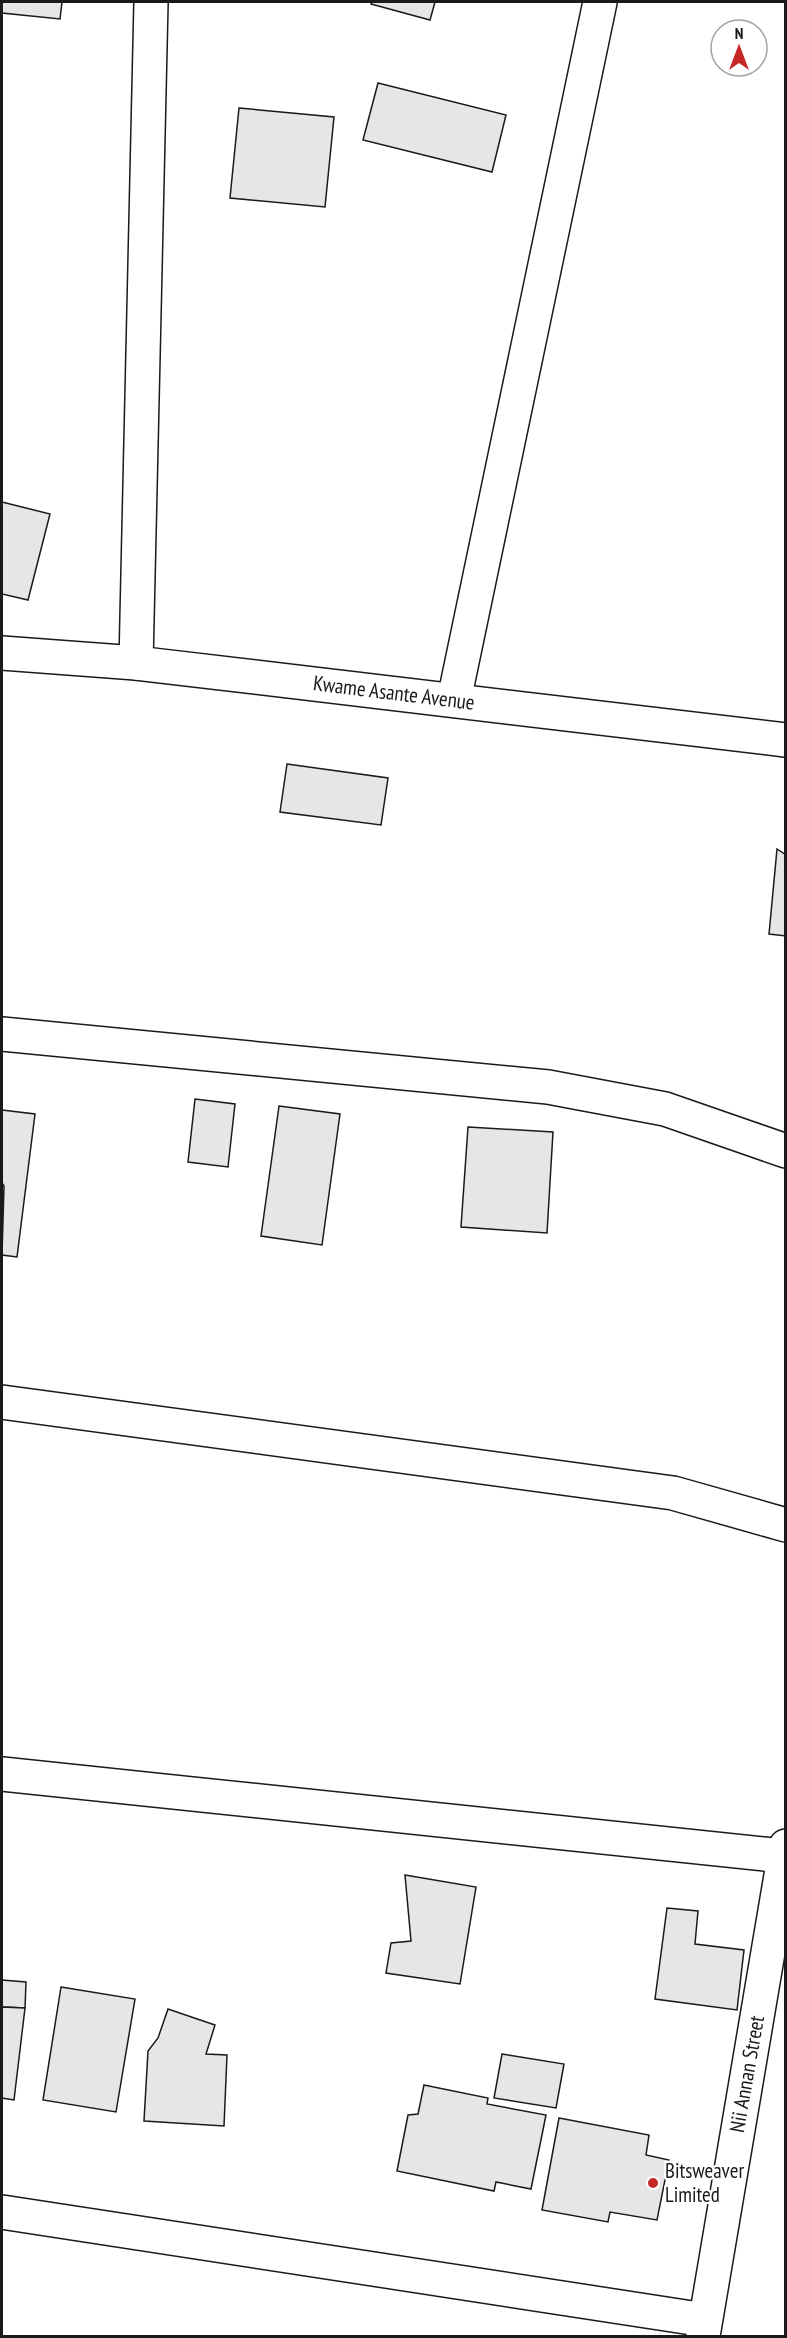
<svg xmlns="http://www.w3.org/2000/svg" width="787" height="2338" font-family="'PT Sans Narrow',sans-serif">
  <style>
    .building { fill: #e6e6e6; stroke: #1a1a1a; stroke-width: 1.5 }
    .lines { fill: none; stroke-linecap: round; stroke-linejoin: round }
    .minor-casing { stroke: #1a1a1a; stroke-width: 36 }
    .minor { stroke: #fff; stroke-width: 33 }
    .poi-dot { fill: #c62828; stroke: #fff; stroke-width: 2 }
    .labels { text-anchor: middle; stroke-width: 4.5; stroke-linejoin: round; paint-order: stroke }
    .street-label { font-size: 21px; fill: #1a1a1a; stroke: #fff }
    .poi-label { font-size: 21px; fill: #1a1a1a; stroke: #fff; text-anchor: start }
  </style>
  <rect width="100%" height="100%" fill="#fff"/>
  <g class="building">
    <path d="M 2,2 L 62,2 L 60,19 L 2,13 Z"/>
    <path d="M 372,2 L 435,2 L 430,20 L 371,4 Z"/>
    <path d="M 378,83 L 506,115 L 492,172 L 363,140 Z"/>
    <path d="M 239,108 L 334,117 L 325,207 L 230,198 Z"/>
    <path d="M 2,502 L 50,514 L 28,600 L 2,594 Z"/>
    <path d="M 287,764 L 388,778 L 381,825 L 280,812 Z"/>
    <path d="M 777,849 L 786,855 L 786,936 L 769,934 Z"/>
    <path d="M 195,1099 L 235,1104 L 228,1167 L 188,1162 Z"/>
    <path d="M 279,1106 L 340,1114 L 322,1245 L 261,1236 Z"/>
    <path d="M 2,1110 L 35,1114 L 17,1257 L 2,1255 L 4,1186 L 2,1183 Z"/>
    <path d="M 468,1127 L 553,1132 L 547,1233 L 461,1227 Z"/>
    <path d="M 405,1875 L 476,1887 L 460,1984 L 386,1973 L 391,1943 L 411,1941 Z"/>
    <path d="M 667,1908 L 698,1911 L 695,1944 L 744,1950 L 737,2010 L 655,1999 Z"/>
    <path d="M 2,1980 L 26,1982 L 25,2008 L 2,2007 Z"/>
    <path d="M 61,1987 L 135,1999 L 116,2112 L 43,2100 Z"/>
    <path d="M 2,2007 L 25,2008 L 14,2100 L 2,2098 Z"/>
    <path d="M 168,2009 L 215,2025 L 206,2054 L 227,2055 L 224,2126 L 144,2121 L 148,2051 L 158,2038 Z"/>
    <path d="M 502,2054 L 564,2064 L 556,2108 L 494,2098 Z"/>
    <path d="M 424,2085 L 488,2098 L 487,2104 L 546,2115 L 531,2189 L 496,2182 L 494,2191 L 397,2171 L 408,2115 L 418,2114 Z"/>
    <path d="M 559,2118 L 649,2135 L 646,2155 L 669,2160 L 657,2220 L 610,2212 L 608,2222 L 542,2210 Z"/>
  </g>
  <g class="lines">
    <defs>
      <g id="minor">
        <path d="M 2,653 L 136,663 L 786,740"/>
        <path d="M 136,663 L 151,2"/>
        <path d="M 454,700 L 600,2"/>
        <path d="M 2,1034 L 548,1087 L 665,1109 L 786,1151"/>
        <path d="M 2,1402 L 673,1493 L 786,1525"/>
        <path d="M 2,1774 L 783,1856"/>
        <path d="M 2,2212 L 705,2320"/>
        <path d="M 703,2336 L 786,1846"/>
      </g>
    </defs>
    <use href="#minor" class="minor-casing"/>
    <use href="#minor" class="minor"/>
  </g>
  <circle class="poi-dot" cx="653" cy="2183" r="6"/>
  <g class="labels">
    <g class="street-label">
      <text transform="translate(394 693) rotate(7)" y="7">Kwame Asante Avenue</text>
      <text transform="translate(747 2074) rotate(-80)" y="7">Nii Annan Street</text>
    </g>
    <g class="poi-label">
      <text x="665" y="2178">Bitsweaver<tspan x="665" dy="24">Limited</tspan></text>
    </g>
  </g>
  <rect width="787" height="2338" fill="none" stroke="#1a1a1a" stroke-width="6"/>
  <g transform="translate(739 48)"><circle r="28" fill="#ffffff" stroke="#a3a3a3" stroke-width="1.5"/>
  <path d="M0-4.5L10 22L0 15L-10 22Z" fill="#c62828"/>
  <text y="-9" font-size="16" font-weight="bold" text-anchor="middle" fill="#1a1a1a">N</text>
  </g>
</svg>
